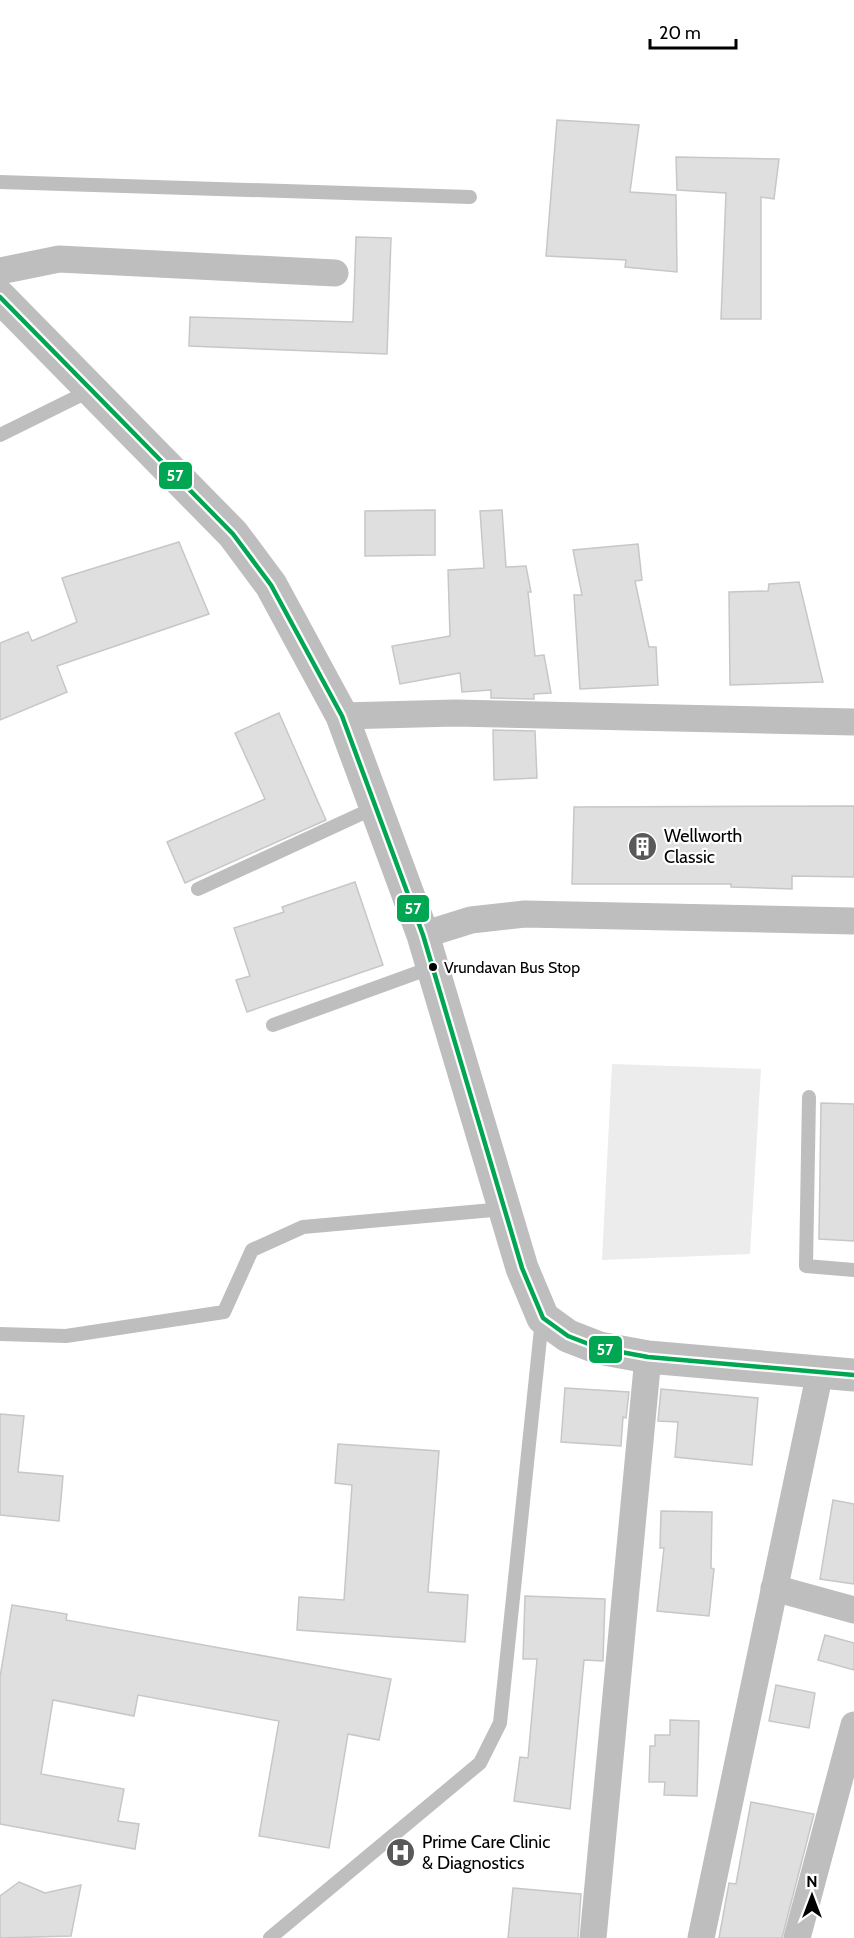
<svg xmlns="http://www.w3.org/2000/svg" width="854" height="1938" font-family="Cabin,sans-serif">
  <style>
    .green { fill: #ececec }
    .building { fill: #dfdfdf; stroke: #c7c7c7; stroke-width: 1.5 }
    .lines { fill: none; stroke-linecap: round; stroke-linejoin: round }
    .service { stroke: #bebebe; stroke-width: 14 }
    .minor { stroke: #bebebe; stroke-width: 27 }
    .tertiary { stroke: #bebebe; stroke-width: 33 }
    .bus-1-casing { stroke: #fff; stroke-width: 9 }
    .bus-1 { stroke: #00a651; stroke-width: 4.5 }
    .bus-dot { fill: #000; stroke: #fff; stroke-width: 2 }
    .labels { text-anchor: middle; stroke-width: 4.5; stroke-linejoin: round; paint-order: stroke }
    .bus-label { font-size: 16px; fill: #000; stroke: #fff; text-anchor: start }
    .poi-label { font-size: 18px; fill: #000; stroke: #fff; text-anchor: start }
    .line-badge { stroke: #fff; stroke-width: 2 }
    .badge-label { font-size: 16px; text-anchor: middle; font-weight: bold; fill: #fff }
  </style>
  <rect width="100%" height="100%" fill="#fff"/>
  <path class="green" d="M 612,1064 L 761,1069 L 750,1254 L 602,1260 Z"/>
  <g class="building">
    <path d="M 557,120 L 639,125 L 630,192 L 676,195 L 677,272 L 625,267 L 626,260 L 546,256 Z"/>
    <path d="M 676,157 L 779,159 L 774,199 L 761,197 L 761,319 L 721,319 L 726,193 L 677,190 Z"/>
    <path d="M 356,237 L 391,238 L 387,354 L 189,346 L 190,317 L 353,322 Z"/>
    <path d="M 435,510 L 435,555 L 365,556 L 365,511 Z"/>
    <path d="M 502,510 L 506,567 L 526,566 L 531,592 L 528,592 L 535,656 L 544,655 L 551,693 L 534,694 L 534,699 L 491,698 L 491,690 L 462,692 L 460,673 L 400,684 L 392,646 L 450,636 L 448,570 L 484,568 L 480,511 Z"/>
    <path d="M 179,542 L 209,614 L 57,666 L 67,692 L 0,720 L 0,643 L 28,632 L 32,641 L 77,622 L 62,578 Z"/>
    <path d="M 638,544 L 642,580 L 635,581 L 649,647 L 656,647 L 658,685 L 580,689 L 574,595 L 582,595 L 573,550 Z"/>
    <path d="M 799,582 L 823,682 L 730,685 L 729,592 L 768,591 L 769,584 Z"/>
    <path d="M 279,713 L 326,820 L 185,883 L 167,842 L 265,799 L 235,733 Z"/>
    <path d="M 493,730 L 535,731 L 537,778 L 494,780 Z"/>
    <path d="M 854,806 L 854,877 L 792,876 L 792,889 L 731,887 L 731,884 L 572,884 L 574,807 Z"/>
    <path d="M 355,882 L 383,965 L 247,1012 L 236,980 L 250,976 L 234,928 L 284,912 L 282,907 Z"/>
    <path d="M 821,1103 L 854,1104 L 854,1241 L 819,1239 Z"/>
    <path d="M 565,1388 L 629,1392 L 626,1418 L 623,1417 L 621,1446 L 561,1442 Z"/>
    <path d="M 661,1389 L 758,1398 L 752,1465 L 675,1457 L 678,1422 L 658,1421 Z"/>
    <path d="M 0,1414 L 24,1416 L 18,1472 L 63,1476 L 59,1521 L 0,1515 Z"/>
    <path d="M 338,1444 L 439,1451 L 428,1592 L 468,1595 L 465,1642 L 297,1630 L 299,1597 L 344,1600 L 352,1485 L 335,1483 Z"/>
    <path d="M 833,1500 L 854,1504 L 854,1584 L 820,1579 Z"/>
    <path d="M 661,1511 L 712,1512 L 711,1568 L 714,1569 L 709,1616 L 657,1611 L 664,1548 L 660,1548 Z"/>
    <path d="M 525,1596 L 605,1599 L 603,1661 L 584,1660 L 570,1809 L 514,1801 L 520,1757 L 528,1758 L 537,1659 L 523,1659 Z"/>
    <path d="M 12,1605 L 67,1614 L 66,1620 L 391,1679 L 379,1740 L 348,1734 L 329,1848 L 259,1836 L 279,1721 L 138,1695 L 134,1716 L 53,1700 L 41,1774 L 124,1789 L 118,1821 L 139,1824 L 135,1849 L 0,1824 L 0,1677 Z"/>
    <path d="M 825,1635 L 854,1643 L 854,1670 L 818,1660 Z"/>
    <path d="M 776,1685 L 815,1693 L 809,1728 L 769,1721 Z"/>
    <path d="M 670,1720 L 699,1721 L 697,1796 L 664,1795 L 665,1782 L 649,1782 L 650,1746 L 655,1746 L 655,1735 L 670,1735 Z"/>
    <path d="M 751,1802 L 814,1814 L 782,1938 L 719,1938 L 729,1883 L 736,1884 Z"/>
    <path d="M 19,1882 L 45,1893 L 81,1885 L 71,1936 L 0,1938 L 0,1896 Z"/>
    <path d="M 513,1888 L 581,1894 L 578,1938 L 508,1938 Z"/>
  </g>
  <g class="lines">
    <g class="service">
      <path d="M 0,182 L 470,197"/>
      <path d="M 0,435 L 91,390"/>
      <path d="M 198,889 L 376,807"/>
      <path d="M 273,1025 L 433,967"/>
      <path d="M 809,1097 L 806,1266 L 854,1270"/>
      <path d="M 0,1334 L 66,1336 L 224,1312 L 252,1250 L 303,1227 L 504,1209"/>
      <path d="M 270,1938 L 480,1763 L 500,1723 L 542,1319"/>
    </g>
    <g class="minor">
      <path d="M 0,271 L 59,259 L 335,273"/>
      <path d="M 342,716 L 456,713 L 854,722"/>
      <path d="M 423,935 L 471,920 L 525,914 L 854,921"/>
      <path d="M 774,1588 L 854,1610"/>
      <path d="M 593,1938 L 648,1357"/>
      <path d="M 701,1938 L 820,1372"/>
      <path d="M 797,1938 L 854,1725"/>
    </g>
    <path class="tertiary" d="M 0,297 L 233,534 L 271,585 L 342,716 L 423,935 L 522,1268 L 543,1318 L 568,1336 L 599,1348 L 648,1357 L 854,1375"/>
    <defs>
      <path id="bus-1" d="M 0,297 L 233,534 L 271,585 L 342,716 L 423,935 L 522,1268 L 543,1318 L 568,1336 L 599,1348 L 648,1357 L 854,1375"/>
    </defs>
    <use href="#bus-1" class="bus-1-casing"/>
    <use href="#bus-1" class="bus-1"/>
  </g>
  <defs>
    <symbol id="building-disc" viewBox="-11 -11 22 22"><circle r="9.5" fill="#595959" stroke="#fff"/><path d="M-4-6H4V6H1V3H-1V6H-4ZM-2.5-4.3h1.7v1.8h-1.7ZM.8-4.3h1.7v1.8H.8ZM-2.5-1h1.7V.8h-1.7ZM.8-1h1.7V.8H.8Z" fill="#fff"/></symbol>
    <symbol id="hospital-disc" viewBox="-11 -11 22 22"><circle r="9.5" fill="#595959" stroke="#fff"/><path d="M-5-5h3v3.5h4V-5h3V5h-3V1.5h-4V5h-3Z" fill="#fff"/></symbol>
  </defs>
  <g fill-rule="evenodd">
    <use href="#building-disc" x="626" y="830" width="33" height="33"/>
    <use href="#hospital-disc" x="384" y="1836" width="33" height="33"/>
  </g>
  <circle class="bus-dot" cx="433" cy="967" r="5"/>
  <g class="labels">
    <g class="bus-label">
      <text x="444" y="973">Vrundavan Bus Stop</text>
    </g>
    <g class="poi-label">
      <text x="664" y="842">Wellworth<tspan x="664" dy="21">Classic</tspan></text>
      <text x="422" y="1848">Prime Care Clinic<tspan x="422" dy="21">&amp; Diagnostics</tspan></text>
    </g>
  </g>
  <g class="line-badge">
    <rect x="158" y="461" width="35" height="29" rx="6" fill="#00a651"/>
    <rect x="396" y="894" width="34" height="29" rx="6" fill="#00a651"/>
    <rect x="588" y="1335" width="35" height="29" rx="6" fill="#00a651"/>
  </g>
  <g class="badge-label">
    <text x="175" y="481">57</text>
    <text x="413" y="914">57</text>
    <text x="605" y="1355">57</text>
  </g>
  <g transform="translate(812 1896)" stroke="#ffffff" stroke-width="4.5" paint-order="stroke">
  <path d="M0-4.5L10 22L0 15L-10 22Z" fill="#000000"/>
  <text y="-9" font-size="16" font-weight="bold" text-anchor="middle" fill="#000000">N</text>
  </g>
  <path d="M650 39v9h86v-9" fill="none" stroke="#000000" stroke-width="3"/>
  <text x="659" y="39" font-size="18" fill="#000000" stroke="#ffffff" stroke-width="4.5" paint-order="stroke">20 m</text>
</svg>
